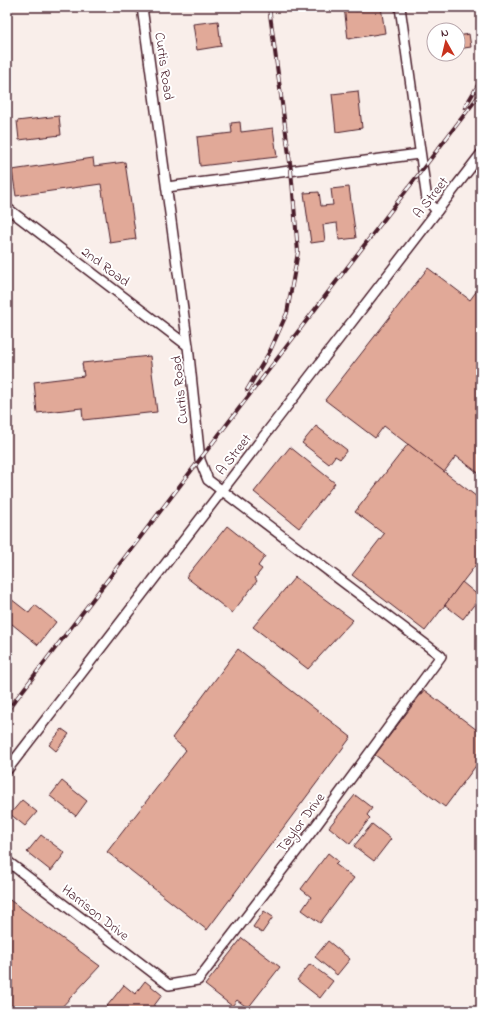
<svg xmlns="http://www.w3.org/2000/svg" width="488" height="1018" font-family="'Indie Flower',sans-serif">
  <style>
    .building { fill: #e1a998; stroke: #4a1f2b }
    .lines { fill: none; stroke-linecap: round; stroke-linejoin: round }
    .minor-casing { stroke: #4a1f2b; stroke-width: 12 }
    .minor { stroke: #fff; stroke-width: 9 }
    .rail-casing { stroke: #4a1f2b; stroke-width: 4 }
    .rail { stroke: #fff; stroke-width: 2.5; stroke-dasharray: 8; stroke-linecap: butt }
    .labels { text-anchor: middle; stroke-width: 4; stroke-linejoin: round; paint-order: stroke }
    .street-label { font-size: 14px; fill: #4a1f2b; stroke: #fff }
  </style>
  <rect width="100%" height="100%" fill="#f9eeea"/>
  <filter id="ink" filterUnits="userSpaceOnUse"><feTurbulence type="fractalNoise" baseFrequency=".025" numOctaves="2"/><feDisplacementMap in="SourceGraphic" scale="8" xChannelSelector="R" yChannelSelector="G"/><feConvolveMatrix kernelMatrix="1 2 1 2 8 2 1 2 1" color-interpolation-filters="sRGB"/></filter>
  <g filter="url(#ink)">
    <g class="building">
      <path d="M 344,7 L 355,7 L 355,11 L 363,10 L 363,7 L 381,7 L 385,33 L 348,39 Z"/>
      <path d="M 218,21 L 221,46 L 197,50 L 193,24 Z"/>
      <path d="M 469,34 L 471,47 L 458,49 L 458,36 Z"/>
      <path d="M 358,91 L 362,128 L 336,132 L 332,94 Z"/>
      <path d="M 59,116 L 61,135 L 19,140 L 17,121 Z"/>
      <path d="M 240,122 L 241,132 L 273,128 L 277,157 L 200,166 L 197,137 L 232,133 L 231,123 Z"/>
      <path d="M 93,158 L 94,166 L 125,162 L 136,239 L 110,243 L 101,184 L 16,196 L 12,170 Z"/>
      <path d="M 349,187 L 356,238 L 339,240 L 337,223 L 323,225 L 325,241 L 311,243 L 304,193 L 319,192 L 321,206 L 333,205 L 331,189 Z"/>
      <path d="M 428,268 L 470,300 L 481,285 L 481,475 L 456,456 L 444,472 L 384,426 L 375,438 L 325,400 Z"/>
      <path d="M 150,356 L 157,412 L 83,420 L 82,408 L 37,413 L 34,382 L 84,376 L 82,363 Z"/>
      <path d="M 316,426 L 347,450 L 340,459 L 335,456 L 329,464 L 302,443 Z"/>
      <path d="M 408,444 L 481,500 L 481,558 L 425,631 L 352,575 L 384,534 L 355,512 Z"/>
      <path d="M 290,447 L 335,483 L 299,528 L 254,492 Z"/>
      <path d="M 227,526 L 265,556 L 258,566 L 262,569 L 255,578 L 257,581 L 232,613 L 186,577 Z"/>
      <path d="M 295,577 L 353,620 L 308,669 L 253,627 Z"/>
      <path d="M 462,582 L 480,597 L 463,619 L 445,605 Z"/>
      <path d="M 11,599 L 29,613 L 35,605 L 56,622 L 38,645 L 7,620 L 7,603 Z"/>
      <path d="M 238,649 L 351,737 L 207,930 L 107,852 L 186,750 L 172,738 Z"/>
      <path d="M 424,690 L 481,733 L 481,759 L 445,807 L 375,755 Z"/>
      <path d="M 62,729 L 69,734 L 56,751 L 49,745 Z"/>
      <path d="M 62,781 L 87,801 L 76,816 L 50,796 Z"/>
      <path d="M 355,795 L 372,808 L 367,815 L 370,818 L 350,844 L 329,827 Z"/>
      <path d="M 22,800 L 37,812 L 25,826 L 10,814 Z"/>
      <path d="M 372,824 L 391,839 L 374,861 L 354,846 Z"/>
      <path d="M 41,835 L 65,853 L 51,871 L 27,852 Z"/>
      <path d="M 328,853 L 338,861 L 335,864 L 354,878 L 320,923 L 302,910 L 311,897 L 301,889 Z"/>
      <path d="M 7,898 L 100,966 L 58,1011 L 7,1011 Z"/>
      <path d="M 264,911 L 273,917 L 262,933 L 253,927 Z"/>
      <path d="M 242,938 L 280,967 L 248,1008 L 237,1000 L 232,1006 L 205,985 Z"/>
      <path d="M 328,941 L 350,959 L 337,975 L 315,957 Z"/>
      <path d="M 310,964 L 333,981 L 320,998 L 297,980 Z"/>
      <path d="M 145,981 L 162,995 L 153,1007 L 157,1011 L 103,1011 L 124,985 L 135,994 Z"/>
    </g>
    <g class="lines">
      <defs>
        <g id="minor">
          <path d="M 400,7 L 427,200 L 437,211"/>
          <path d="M 167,187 L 419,154"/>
          <path d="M 7,208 L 188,346"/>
          <path d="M 7,770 L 481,154"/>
          <path d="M 7,861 L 169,985 L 198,980 L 312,831 L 441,656 L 208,480 L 200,460 L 188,346 L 142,7"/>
        </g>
      </defs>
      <use href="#minor" class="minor-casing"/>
      <use href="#minor" class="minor"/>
      <defs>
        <g id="rail">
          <path d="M 465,107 L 481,80"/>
          <path d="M 247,390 L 270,351 L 287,313 L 298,252 L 291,170 L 269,7"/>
          <path d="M 7,711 L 481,93"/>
        </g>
      </defs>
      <use href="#rail" class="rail-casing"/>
      <use href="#rail" class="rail"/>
    </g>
  </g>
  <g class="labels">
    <g class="street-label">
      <text transform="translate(165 66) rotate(82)" y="5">Curtis Road</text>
      <text transform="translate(430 197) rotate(-52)" y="5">A Street</text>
      <text transform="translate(106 266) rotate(37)" y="5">2nd Road</text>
      <text transform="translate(179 390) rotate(-96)" y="5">Curtis Road</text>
      <text transform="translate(233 454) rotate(-52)" y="5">A Street</text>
      <text transform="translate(300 822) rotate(-53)" y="5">Taylor Drive</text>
      <text transform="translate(96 912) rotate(38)" y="5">Harrison Drive</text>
    </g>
  </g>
  <rect width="488" height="1018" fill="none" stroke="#fff" stroke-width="24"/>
  <rect x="12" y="12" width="464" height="994" fill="none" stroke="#4a1f2b" stroke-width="1.5" filter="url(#ink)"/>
  <g transform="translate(446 42) rotate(352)"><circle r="19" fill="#ffffff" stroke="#b7a5aa"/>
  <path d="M0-3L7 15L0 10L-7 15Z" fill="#c8321e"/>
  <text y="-6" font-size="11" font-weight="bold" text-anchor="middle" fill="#4a1f2b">N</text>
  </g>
</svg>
